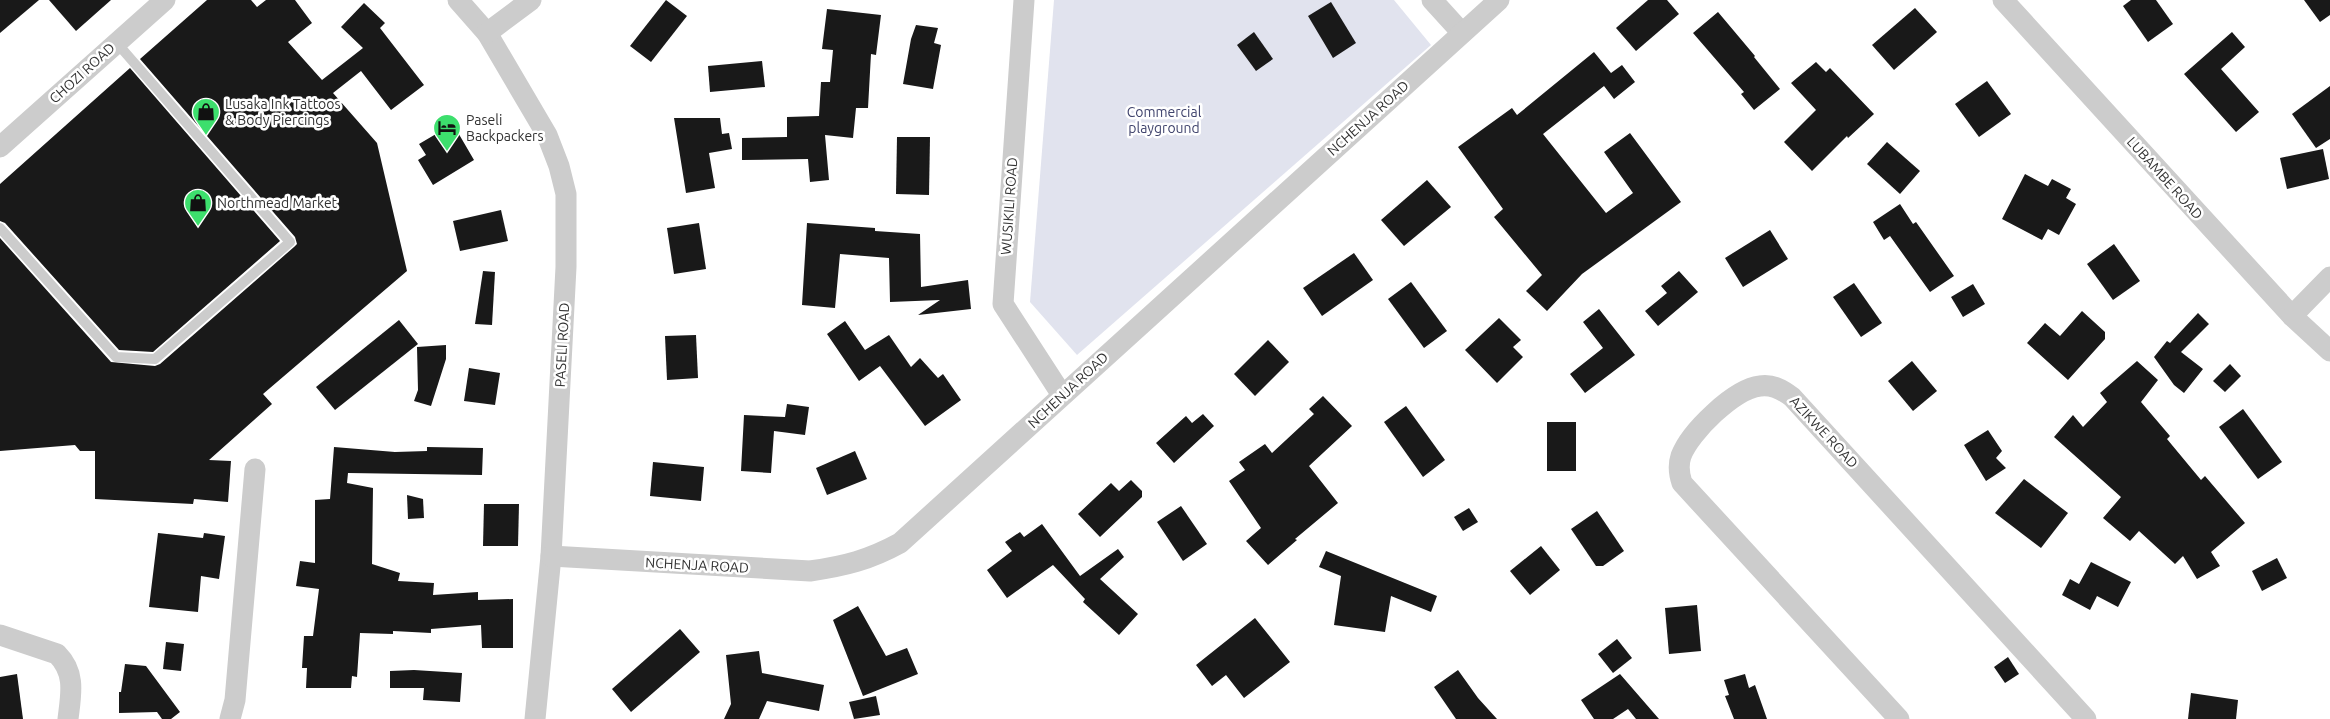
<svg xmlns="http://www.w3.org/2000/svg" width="2330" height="719" font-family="Ubuntu,sans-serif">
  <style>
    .green { fill: #e1e3ee }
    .building { fill: #191919 }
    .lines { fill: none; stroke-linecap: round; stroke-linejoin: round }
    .service { stroke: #ccc; stroke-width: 10 }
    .minor { stroke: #ccc; stroke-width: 21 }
    .labels { text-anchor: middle; stroke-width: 5; stroke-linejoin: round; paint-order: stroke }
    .street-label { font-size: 14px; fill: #323232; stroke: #fff }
    .poi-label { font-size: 14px; fill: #323232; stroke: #fff; text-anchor: start }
    .park-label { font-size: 14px; fill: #40446d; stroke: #fff }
  </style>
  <rect width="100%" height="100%" fill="#fff"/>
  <path class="green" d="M 1054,0 L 1394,0 L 1431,45 L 1077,355 L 1030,302 Z"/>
  <g class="building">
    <path d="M 0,0 L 39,0 L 0,33 Z"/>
    <path d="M 49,0 L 111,0 L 76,31 Z"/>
    <path d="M 207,0 L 251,0 L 257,7 L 266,0 L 295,0 L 312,23 L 288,42 L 322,80 L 363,48 L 341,27 L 364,3 L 385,23 L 380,28 L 424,85 L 391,110 L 361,71 L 333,93 L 377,143 L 407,271 L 263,394 L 272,404 L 209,460 L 231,461 L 228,502 L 194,499 L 193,504 L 95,499 L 95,451 L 80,451 L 75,445 L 0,451 L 0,238 L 111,362 L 155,366 L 160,364 L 294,247 L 297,244 L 295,237 L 140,59 Z"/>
    <path d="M 666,0 L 687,16 L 651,62 L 630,46 Z"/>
    <path d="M 1648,0 L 1667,0 L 1679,14 L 1636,51 L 1616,28 Z"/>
    <path d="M 2131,0 L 2156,0 L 2173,24 L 2148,42 L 2123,6 Z"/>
    <path d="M 2304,0 L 2330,0 L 2330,15 L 2320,22 Z"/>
    <path d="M 1331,2 L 1356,43 L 1333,58 L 1308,16 Z"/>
    <path d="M 1915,8 L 1937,32 L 1894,70 L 1872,45 Z"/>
    <path d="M 827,9 L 881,15 L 876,55 L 871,54 L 868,108 L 856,108 L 853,138 L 825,135 L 829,180 L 810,182 L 808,159 L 742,160 L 742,138 L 787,137 L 787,117 L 819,116 L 821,82 L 830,82 L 833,50 L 822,49 Z"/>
    <path d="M 1718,12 L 1755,56 L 1754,57 L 1780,89 L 1754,110 L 1741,94 L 1744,92 L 1693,33 Z"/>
    <path d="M 916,25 L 938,28 L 934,43 L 941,45 L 933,89 L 903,84 L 911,39 Z"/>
    <path d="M 1254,32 L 1273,59 L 1256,71 L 1237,45 Z"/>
    <path d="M 2232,32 L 2245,47 L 2221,69 L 2259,112 L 2236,132 L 2184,74 Z"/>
    <path d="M 1594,52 L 1611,73 L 1622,65 L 1635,82 L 1614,99 L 1604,86 L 1543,134 L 1606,213 L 1633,193 L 1604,152 L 1630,133 L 1681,202 L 1582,274 L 1547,311 L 1526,291 L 1542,275 L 1494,217 L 1503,209 L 1458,147 L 1512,108 L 1517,115 Z"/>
    <path d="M 762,61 L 765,87 L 710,92 L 708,66 Z"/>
    <path d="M 1816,62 L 1826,72 L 1830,68 L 1874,114 L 1848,138 L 1847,136 L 1812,171 L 1784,142 L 1816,110 L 1791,83 Z"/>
    <path d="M 130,68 L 280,241 L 153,352 L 119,350 L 5,223 L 0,221 L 0,184 Z"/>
    <path d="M 1987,81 L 2011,114 L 1979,137 L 1955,104 Z"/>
    <path d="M 2330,86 L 2330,139 L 2316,148 L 2292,114 Z"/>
    <path d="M 674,118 L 720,118 L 722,134 L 729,133 L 732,149 L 709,153 L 715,188 L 686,193 Z"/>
    <path d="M 453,124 L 474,160 L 433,185 L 418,160 L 426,155 L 419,144 Z"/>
    <path d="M 897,137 L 930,137 L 929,195 L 896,194 Z"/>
    <path d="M 1887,142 L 1920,171 L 1900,194 L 1867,164 Z"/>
    <path d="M 2323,149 L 2329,179 L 2287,189 L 2280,158 Z"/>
    <path d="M 2025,174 L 2048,186 L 2052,179 L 2071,189 L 2066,198 L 2076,204 L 2059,235 L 2048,229 L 2042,240 L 2002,219 Z"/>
    <path d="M 1427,180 L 1451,207 L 1404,246 L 1381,220 Z"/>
    <path d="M 1900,204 L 1913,224 L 1916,222 L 1954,276 L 1930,292 L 1890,236 L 1884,240 L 1873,222 Z"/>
    <path d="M 501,210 L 508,241 L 460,251 L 453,221 Z"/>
    <path d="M 699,223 L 706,269 L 674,274 L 667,228 Z"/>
    <path d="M 807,223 L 875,228 L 875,231 L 920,234 L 921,287 L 968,280 L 971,309 L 918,315 L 940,300 L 890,302 L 889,258 L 840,254 L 835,308 L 802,305 Z"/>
    <path d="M 1770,230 L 1788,259 L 1743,287 L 1725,258 Z"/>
    <path d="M 2114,244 L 2140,281 L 2113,300 L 2087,264 Z"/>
    <path d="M 1354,253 L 1373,280 L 1322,316 L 1303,288 Z"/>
    <path d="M 483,271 L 495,272 L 492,325 L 475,324 Z"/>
    <path d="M 1679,271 L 1698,292 L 1658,326 L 1645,311 L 1667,293 L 1661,286 Z"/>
    <path d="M 1411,282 L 1447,331 L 1424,348 L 1388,299 Z"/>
    <path d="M 1854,283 L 1882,323 L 1861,337 L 1833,297 Z"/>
    <path d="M 1973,284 L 1985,304 L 1963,317 L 1951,297 Z"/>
    <path d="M 1599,309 L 1635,355 L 1585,393 L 1570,374 L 1603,348 L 1583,322 Z"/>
    <path d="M 2082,311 L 2105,332 L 2105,339 L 2068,380 L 2027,343 L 2045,323 L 2060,336 Z"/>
    <path d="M 2198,313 L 2209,324 L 2181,352 L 2203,369 L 2184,393 L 2174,385 L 2154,357 L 2167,341 L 2170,343 Z"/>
    <path d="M 1499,318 L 1521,340 L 1513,347 L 1523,357 L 1497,383 L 1465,350 Z"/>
    <path d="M 399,320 L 418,344 L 335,410 L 316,387 Z"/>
    <path d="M 845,321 L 865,350 L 889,335 L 911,367 L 920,358 L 938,378 L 943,374 L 961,400 L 925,426 L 880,366 L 859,381 L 827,334 Z"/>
    <path d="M 696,335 L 698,378 L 667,380 L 665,336 Z"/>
    <path d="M 1268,340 L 1289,362 L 1255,396 L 1234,374 Z"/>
    <path d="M 446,345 L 446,359 L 431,406 L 414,401 L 418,390 L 417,347 Z"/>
    <path d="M 1912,361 L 1937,391 L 1913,411 L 1888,381 Z"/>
    <path d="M 2137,361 L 2158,380 L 2141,402 L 2170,436 L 2167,439 L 2201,480 L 2205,476 L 2245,523 L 2211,552 L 2220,566 L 2197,579 L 2183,556 L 2175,564 L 2139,531 L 2130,541 L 2103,518 L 2121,497 L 2054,437 L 2073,415 L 2083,427 L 2107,402 L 2100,393 Z"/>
    <path d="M 2230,364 L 2241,376 L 2225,392 L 2213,381 Z"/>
    <path d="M 469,368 L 500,373 L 495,405 L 464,401 Z"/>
    <path d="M 1323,396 L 1352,426 L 1309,466 L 1338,503 L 1295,539 L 1297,540 L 1268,565 L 1246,541 L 1261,528 L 1229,481 L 1245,470 L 1239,462 L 1265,444 L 1272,453 L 1314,414 L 1309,409 Z"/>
    <path d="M 787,404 L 809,407 L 805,435 L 774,431 L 771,473 L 741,471 L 744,415 L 785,417 Z"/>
    <path d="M 1406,406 L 1445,460 L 1423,477 L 1384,422 Z"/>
    <path d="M 2243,409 L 2282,462 L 2258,479 L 2219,427 Z"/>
    <path d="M 1203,414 L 1214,426 L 1174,463 L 1156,443 L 1186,416 L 1192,423 Z"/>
    <rect x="1547" y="422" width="29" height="49"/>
    <path d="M 1988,430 L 2002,451 L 1996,458 L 2006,468 L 1986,481 L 1964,445 Z"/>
    <path d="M 334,447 L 395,452 L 427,451 L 427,447 L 483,448 L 482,475 L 348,473 L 347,483 L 373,488 L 372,564 L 400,573 L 398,581 L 434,583 L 433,595 L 478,592 L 478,600 L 513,599 L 513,648 L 482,648 L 481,625 L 431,629 L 431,633 L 393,631 L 393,634 L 360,633 L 357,677 L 352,676 L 351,688 L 306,688 L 307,668 L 302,668 L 304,636 L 313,636 L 319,589 L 296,586 L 300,561 L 315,563 L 315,500 L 330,499 Z"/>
    <path d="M 855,451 L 867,479 L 827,495 L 816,468 Z"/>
    <path d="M 653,462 L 704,467 L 701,501 L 650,496 Z"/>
    <path d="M 2024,479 L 2068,513 L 2041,548 L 1995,513 Z"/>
    <path d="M 1131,480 L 1142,491 L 1142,497 L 1100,537 L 1078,514 L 1111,483 L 1119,491 Z"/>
    <path d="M 407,495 L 423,499 L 424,518 L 408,519 Z"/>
    <path d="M 484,504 L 519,504 L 518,546 L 483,546 Z"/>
    <path d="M 1181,506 L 1207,544 L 1183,561 L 1157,522 Z"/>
    <path d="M 1469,508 L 1478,522 L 1463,531 L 1454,517 Z"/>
    <path d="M 1597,511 L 1624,551 L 1603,566 L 1596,566 L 1571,529 Z"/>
    <path d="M 1042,524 L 1080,576 L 1118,549 L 1124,557 L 1100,579 L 1138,614 L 1119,635 L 1083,602 L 1085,599 L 1053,565 L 1007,598 L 987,570 L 1012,551 L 1005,542 L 1020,532 L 1024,537 Z"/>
    <path d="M 158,533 L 203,538 L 204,533 L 225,536 L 219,579 L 201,576 L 198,612 L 149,607 Z"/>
    <path d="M 1541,546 L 1560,570 L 1530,595 L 1510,571 Z"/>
    <path d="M 1326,551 L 1437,596 L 1431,612 L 1391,596 L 1385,632 L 1334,625 L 1341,576 L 1319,567 Z"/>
    <path d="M 2277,558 L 2287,578 L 2262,591 L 2252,571 Z"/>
    <path d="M 2091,562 L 2131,582 L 2118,607 L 2097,596 L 2090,610 L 2062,595 L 2070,579 L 2079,584 Z"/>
    <path d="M 1697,605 L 1701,651 L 1669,654 L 1665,608 Z"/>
    <path d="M 858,606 L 886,656 L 907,648 L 918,674 L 863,696 L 833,620 Z"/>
    <path d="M 1255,618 L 1290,662 L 1244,698 L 1226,675 L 1212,686 L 1196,665 Z"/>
    <path d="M 680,629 L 700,652 L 631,712 L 612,689 Z"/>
    <path d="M 1617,639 L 1632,658 L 1613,673 L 1598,654 Z"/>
    <path d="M 166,642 L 184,644 L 181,671 L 163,669 Z"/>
    <path d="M 759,651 L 762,673 L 824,685 L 819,711 L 767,701 L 759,719 L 724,719 L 731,704 L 726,655 Z"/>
    <path d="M 2008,657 L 2019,674 L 2005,683 L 1994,667 Z"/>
    <path d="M 125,664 L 146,666 L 180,712 L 171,719 L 162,719 L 157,712 L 119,713 L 119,692 L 121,692 Z"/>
    <path d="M 414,670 L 462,673 L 460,702 L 423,700 L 424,688 L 390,688 L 390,671 Z"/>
    <path d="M 1458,670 L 1478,698 L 1497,719 L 1456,719 L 1434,687 Z"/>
    <path d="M 17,674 L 23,719 L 0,719 L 0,677 Z"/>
    <path d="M 1620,674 L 1659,719 L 1636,719 L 1628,709 L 1613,719 L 1594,719 L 1581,700 Z"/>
    <path d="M 1745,674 L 1749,688 L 1755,685 L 1767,719 L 1734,719 L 1725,696 L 1729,695 L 1724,680 Z"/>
    <path d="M 2191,693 L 2238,700 L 2236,719 L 2188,719 Z"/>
    <path d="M 876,696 L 880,715 L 854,719 L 849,702 Z"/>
  </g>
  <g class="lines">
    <path class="service" d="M 0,228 L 116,357 L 155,359 L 290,242 L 116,42"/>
    <g class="minor">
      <path d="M 458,0 L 487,33 L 547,135 L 559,166 L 566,194 L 566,267 L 551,556 L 535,719"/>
      <path d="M 1024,0 L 1003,304 L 1062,395"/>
      <path d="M 1432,0 L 1462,33"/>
      <path d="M 2003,0 L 2292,316 L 2330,351"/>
      <path d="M 487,33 L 531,0"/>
      <path d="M 0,147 L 165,0"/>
      <path d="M 2292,316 L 2330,277"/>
      <path d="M 551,556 L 810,571 C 845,566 869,560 900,543 L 1499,0"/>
      <path d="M 0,635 L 57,654 C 76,673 71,694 68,719"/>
      <path d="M 230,719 L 235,700 L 255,469"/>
      <path d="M 1899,719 L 1682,483 C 1679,474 1678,465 1681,456 C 1690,432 1734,389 1760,386 C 1773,384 1783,390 1792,397 L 2086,719"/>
    </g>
  </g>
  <defs>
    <symbol id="shop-pin" viewBox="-11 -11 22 30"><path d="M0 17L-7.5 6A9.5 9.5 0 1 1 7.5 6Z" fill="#3ddf6d" stroke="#fff"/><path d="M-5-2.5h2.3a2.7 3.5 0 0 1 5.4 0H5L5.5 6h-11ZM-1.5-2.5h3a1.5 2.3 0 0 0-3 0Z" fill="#111"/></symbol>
    <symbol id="hotel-pin" viewBox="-11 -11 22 30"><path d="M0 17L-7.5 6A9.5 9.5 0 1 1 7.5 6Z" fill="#3ddf6d" stroke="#fff"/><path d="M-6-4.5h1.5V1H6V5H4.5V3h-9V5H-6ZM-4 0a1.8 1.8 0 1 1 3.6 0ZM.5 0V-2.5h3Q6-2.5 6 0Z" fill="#111"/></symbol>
  </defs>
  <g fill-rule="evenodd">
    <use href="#shop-pin" x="190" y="96" width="32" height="43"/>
    <use href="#hotel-pin" x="431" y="112" width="32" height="43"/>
    <use href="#shop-pin" x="182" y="187" width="32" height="43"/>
  </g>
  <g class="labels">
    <g class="street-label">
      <text transform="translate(82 73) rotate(-42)" y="5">CHOZI ROAD</text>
      <text transform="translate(1368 118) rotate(-42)" y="5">NCHENJA ROAD</text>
      <text transform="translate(2165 178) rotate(48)" y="5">LUBAMBE ROAD</text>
      <text transform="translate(1009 206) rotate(-86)" y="5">WUSIKILI ROAD</text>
      <text transform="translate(562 345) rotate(-87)" y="5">PASELI ROAD</text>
      <text transform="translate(1068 390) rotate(-43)" y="5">NCHENJA ROAD</text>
      <text transform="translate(1824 432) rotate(47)" y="5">AZIKWE ROAD</text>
      <text transform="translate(697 565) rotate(3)" y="5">NCHENJA ROAD</text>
    </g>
    <g class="poi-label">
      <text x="225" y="109">Lusaka Ink Tattoos<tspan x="225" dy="16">&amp; Body Piercings</tspan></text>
      <text x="466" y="125">Paseli<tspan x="466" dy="16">Backpackers</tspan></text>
      <text x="217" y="208">Northmead Market</text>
    </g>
    <g class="park-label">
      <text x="1164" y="117">Commercial<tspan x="1164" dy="16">playground</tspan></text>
    </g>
  </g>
</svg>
